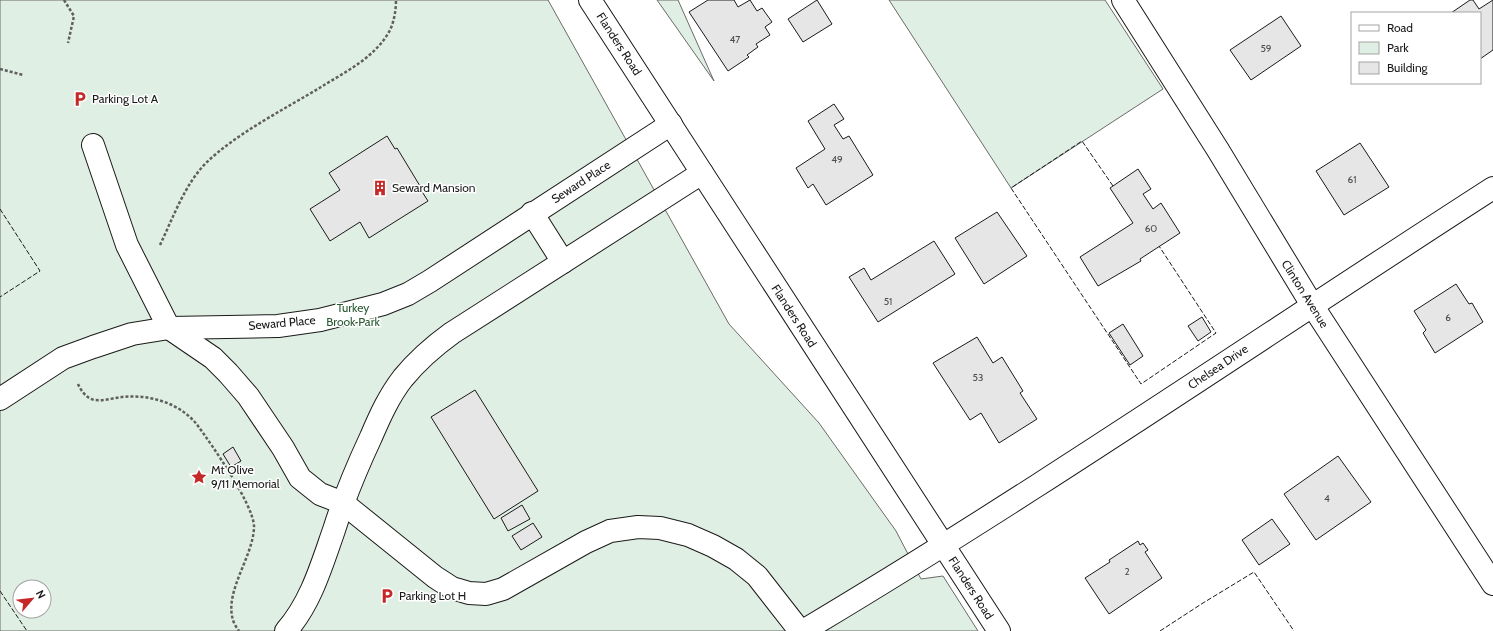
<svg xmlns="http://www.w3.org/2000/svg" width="1493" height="631" font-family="Cabin,sans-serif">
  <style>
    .green { fill: #e0efe3; stroke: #6a6a6a; fill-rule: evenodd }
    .building { fill: #e6e6e6; stroke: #1a1a1a }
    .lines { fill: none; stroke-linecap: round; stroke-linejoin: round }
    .minor-casing { stroke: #1a1a1a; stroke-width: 24 }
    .major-casing { stroke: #1a1a1a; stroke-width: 24 }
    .path { stroke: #5f5f5f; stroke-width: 2.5; stroke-dasharray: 3 2; stroke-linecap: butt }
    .minor { stroke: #fff; stroke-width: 22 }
    .major { stroke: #fff; stroke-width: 22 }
    .fence { stroke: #1a1a1a; stroke-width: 1; stroke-dasharray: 5 2; stroke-linecap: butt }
    .labels { text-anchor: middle; stroke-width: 3; stroke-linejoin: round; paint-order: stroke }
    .number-label { font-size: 10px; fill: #4d4d4d }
    .street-label { font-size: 12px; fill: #1a1a1a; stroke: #fff }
    .poi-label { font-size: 12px; fill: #1a1a1a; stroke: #fff; text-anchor: start }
    .park-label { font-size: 12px; fill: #2b5a34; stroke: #fff }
  </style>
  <rect width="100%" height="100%" fill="#fff"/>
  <g class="green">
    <path d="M 0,0 L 548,0 L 729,324 L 819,423 L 896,531 L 921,579 L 943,576 L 978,631 L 0,631 ZM 20,587 L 44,587 L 44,611 L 20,611 Z"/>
    <path d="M 657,0 L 678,0 L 714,81 Z"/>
    <path d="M 889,0 L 1105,0 L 1163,89 L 1011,188 Z"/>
  </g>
  <g class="building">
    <path d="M 708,0 L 734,0 L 738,7 L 750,0 L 757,11 L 762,8 L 772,22 L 765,27 L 770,35 L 756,44 L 758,47 L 747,55 L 749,57 L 728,71 L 689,12 Z"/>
    <path d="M 817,0 L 832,24 L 803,42 L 788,19 Z"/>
    <path d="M 1470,0 L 1473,0 L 1479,9 L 1493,0 L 1493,50 L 1480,59 L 1480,13 L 1451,13 Z"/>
    <path d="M 1281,16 L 1301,46 L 1251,80 L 1230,50 Z"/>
    <path d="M 834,104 L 844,119 L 834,125 L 843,139 L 849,136 L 873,175 L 826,205 L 813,184 L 808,188 L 796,168 L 825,149 L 808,121 Z"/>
    <path d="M 387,136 L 395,149 L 397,148 L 420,186 L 419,187 L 428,201 L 369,238 L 360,222 L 330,241 L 310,209 L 340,190 L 329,173 Z"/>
    <path d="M 1360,143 L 1389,187 L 1344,215 L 1316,171 Z"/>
    <path d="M 1138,169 L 1151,189 L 1143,194 L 1153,209 L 1161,203 L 1180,233 L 1140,259 L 1141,261 L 1098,286 L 1080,257 L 1133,223 L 1110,188 Z"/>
    <path d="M 997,212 L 1027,256 L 984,284 L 955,238 Z"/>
    <path d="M 934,241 L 955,274 L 878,322 L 849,277 L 864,268 L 871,280 Z"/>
    <path d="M 1456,284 L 1469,304 L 1472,303 L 1483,322 L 1435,353 L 1423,333 L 1426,330 L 1414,311 Z"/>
    <path d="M 1202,317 L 1211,332 L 1198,341 L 1188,326 Z"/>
    <path d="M 1123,324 L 1143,356 L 1130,365 L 1109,333 Z"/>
    <path d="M 977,337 L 993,363 L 1002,357 L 1023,391 L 1020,393 L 1037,419 L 999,443 L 981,413 L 970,420 L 933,363 Z"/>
    <path d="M 475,390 L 538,491 L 494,519 L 431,417 Z"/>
    <path d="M 233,447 L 241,461 L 231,467 L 223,454 Z"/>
    <path d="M 1338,456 L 1371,502 L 1316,540 L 1284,494 Z"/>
    <path d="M 522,505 L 530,519 L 508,531 L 501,518 Z"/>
    <path d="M 1272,519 L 1290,544 L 1259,565 L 1242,540 Z"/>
    <path d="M 533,523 L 542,537 L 521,550 L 512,536 Z"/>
    <path d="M 1138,541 L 1140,545 L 1143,543 L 1148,550 L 1145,552 L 1162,578 L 1109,614 L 1085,578 L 1110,562 L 1109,560 Z"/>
  </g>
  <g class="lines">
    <defs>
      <g id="minor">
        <path d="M 1123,0 L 1218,150 L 1312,305 L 1493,584"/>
        <path d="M 93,145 L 127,245 L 169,328 L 213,358 L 228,373 L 248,396 L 283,448 L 300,478 L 320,494 L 343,503 L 435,577 L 452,588 L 469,593 L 486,594 L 503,589 L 586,542 L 610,531 L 638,527 L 660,528 L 688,535 L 713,546 L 736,559 L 757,576 L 800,631"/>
        <path d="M 532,213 L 563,262"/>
        <path d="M 0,399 L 63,358 L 93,347 L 132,334 L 169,328 L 278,326 L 320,320 L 383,304 L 408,294 L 430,281 L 671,124"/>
        <path d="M 286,631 C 311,603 322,564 334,530 C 344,498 357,467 371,437 C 380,416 389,396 403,378 C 417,361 434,346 452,333 L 702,173"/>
        <path d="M 803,631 C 1038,491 1263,336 1493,188"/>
      </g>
      <path id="major" d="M 590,0 L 999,631"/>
    </defs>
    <use href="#minor" class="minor-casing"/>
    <use href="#major" class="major-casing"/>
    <g class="path">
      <path d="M 64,0 L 74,16 L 68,43"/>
      <path d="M 0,69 L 23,75"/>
      <path d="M 160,245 C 173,218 184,186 205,164 C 235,134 285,109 321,87 C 345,72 374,58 389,32 C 394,23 396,10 396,0"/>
      <path d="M 78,384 C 81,391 87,399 95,400 C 104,401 113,398 122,397 C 149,394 181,403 198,426 C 212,445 253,504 254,526 C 254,556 224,591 233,620 C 234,624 237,628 239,631"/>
    </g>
    <use href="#minor" class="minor"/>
    <use href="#major" class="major"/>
    <g class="fence">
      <path d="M 1113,186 L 1082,141 L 1011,188 L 1141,384 L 1216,333 L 1159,246"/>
      <path d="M 0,209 L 40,271 L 0,297"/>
      <path d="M 0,591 L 27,631"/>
      <path d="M 1160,631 L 1203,603 L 1254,572 L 1294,631"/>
    </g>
  </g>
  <defs>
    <symbol id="parking-bare" viewBox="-9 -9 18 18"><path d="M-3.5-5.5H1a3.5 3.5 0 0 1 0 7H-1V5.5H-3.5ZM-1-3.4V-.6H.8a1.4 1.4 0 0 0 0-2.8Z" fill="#c62828" stroke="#fff" stroke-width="2.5" paint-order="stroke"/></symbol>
    <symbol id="building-bare" viewBox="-9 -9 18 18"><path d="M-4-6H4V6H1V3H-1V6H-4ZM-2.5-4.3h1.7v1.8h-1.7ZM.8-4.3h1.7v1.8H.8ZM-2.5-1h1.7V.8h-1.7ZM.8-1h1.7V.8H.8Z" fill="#c62828" stroke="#fff" stroke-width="2.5" paint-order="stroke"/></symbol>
    <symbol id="sight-bare" viewBox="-9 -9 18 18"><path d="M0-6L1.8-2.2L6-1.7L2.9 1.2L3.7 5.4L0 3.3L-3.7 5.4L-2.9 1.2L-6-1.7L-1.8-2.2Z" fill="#c62828" stroke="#fff" stroke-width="2.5" paint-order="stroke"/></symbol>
  </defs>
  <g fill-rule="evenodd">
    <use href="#parking-bare" x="69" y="88" width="22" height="22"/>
    <use href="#building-bare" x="369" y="177" width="22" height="22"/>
    <use href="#sight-bare" x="188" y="466" width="22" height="22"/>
    <use href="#parking-bare" x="376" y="585" width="22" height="22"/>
  </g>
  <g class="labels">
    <g class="number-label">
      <text x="735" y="43">47</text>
      <text x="1266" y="52">59</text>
      <text x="837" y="163">49</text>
      <text x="1352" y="183">61</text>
      <text x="1151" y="232">60</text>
      <text x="888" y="305">51</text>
      <text x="1448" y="321">6</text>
      <text x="978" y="381">53</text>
      <text x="1327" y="502">4</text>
      <text x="1127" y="575">2</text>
    </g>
    <g class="street-label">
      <text transform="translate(619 44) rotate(57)" y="4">Flanders Road</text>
      <text transform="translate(581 182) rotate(-33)" y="4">Seward Place</text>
      <text transform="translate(1305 294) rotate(58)" y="4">Clinton Avenue</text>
      <text transform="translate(794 316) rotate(57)" y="4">Flanders Road</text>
      <text transform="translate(282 323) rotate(-5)" y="4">Seward Place</text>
      <text transform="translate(1218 367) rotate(-34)" y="4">Chelsea Drive</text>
      <text transform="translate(971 588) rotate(57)" y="4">Flanders Road</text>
    </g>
    <g class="poi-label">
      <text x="92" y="103">Parking Lot A</text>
      <text x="392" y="192">Seward Mansion</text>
      <text x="211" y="474">Mt Olive<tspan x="211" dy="14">9/11 Memorial</tspan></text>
      <text x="399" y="600">Parking Lot H</text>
    </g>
    <g class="park-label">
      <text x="353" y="312">Turkey<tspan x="353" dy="14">Brook Park</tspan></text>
    </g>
  </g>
  <rect x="1351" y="12" width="130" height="72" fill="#ffffff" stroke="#a3a3a3"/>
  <rect x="1359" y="25" width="20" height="6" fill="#ffffff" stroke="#a3a3a3"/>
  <text x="1387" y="32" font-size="12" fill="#1a1a1a">Road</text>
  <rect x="1359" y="42" width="20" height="12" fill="#e0efe3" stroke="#a3a3a3"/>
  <text x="1387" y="52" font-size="12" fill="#1a1a1a">Park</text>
  <rect x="1359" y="62" width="20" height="12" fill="#e6e6e6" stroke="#a3a3a3"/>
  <text x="1387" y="72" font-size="12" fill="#1a1a1a">Building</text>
  <g transform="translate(32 599) rotate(62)"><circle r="19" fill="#ffffff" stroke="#a3a3a3"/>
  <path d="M0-3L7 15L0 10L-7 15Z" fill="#c62828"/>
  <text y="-6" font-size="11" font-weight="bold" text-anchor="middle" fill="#1a1a1a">N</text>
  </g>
</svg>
